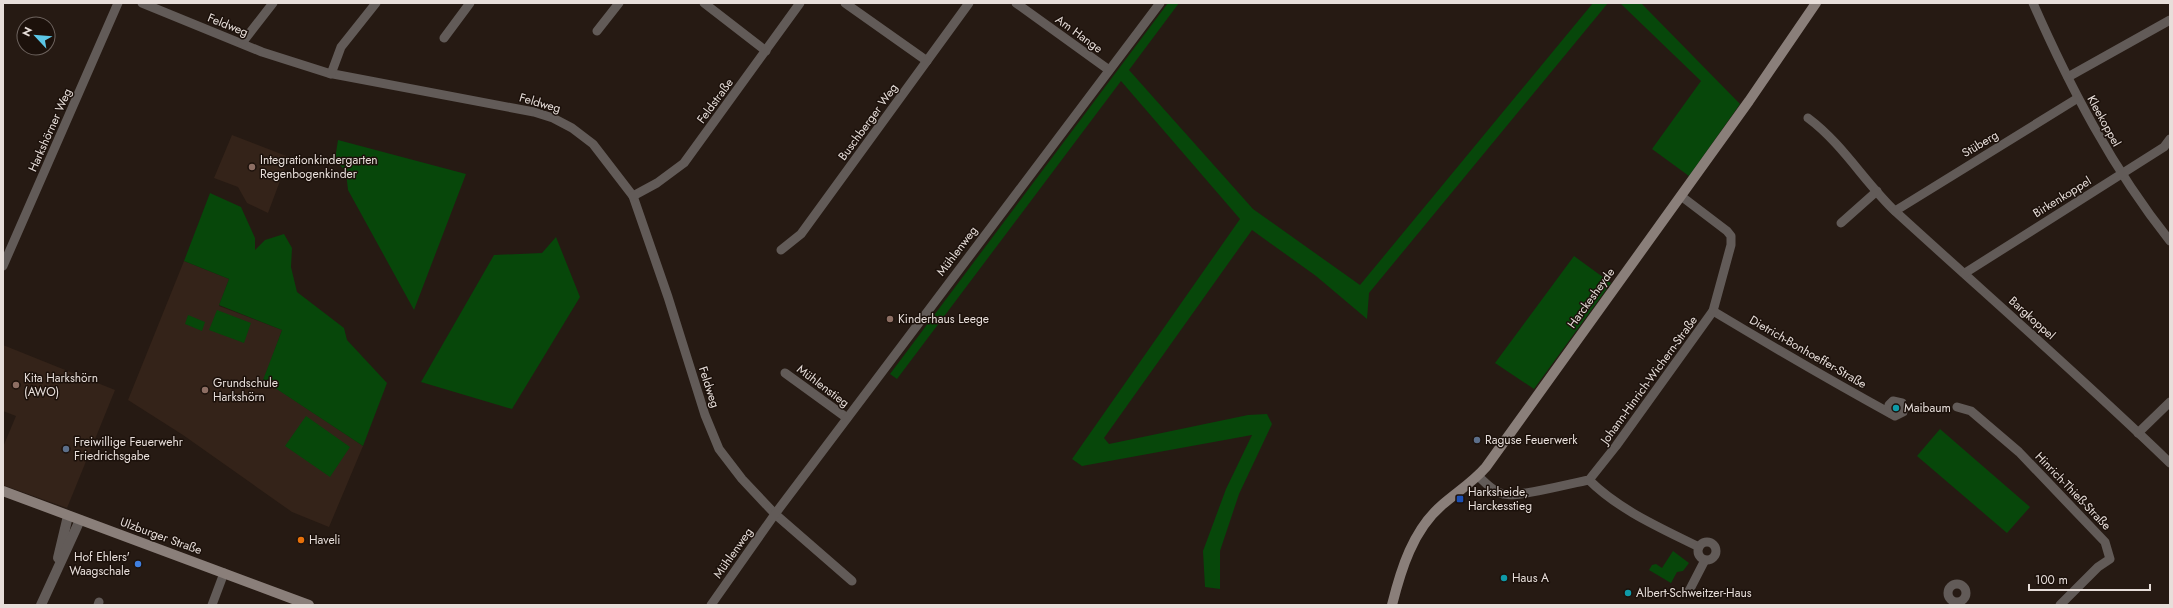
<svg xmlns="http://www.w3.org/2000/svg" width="2173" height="608" font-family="Jost,sans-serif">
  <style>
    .built { fill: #342319 }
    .green { fill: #07470a }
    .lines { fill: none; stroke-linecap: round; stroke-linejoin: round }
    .minor { stroke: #625b58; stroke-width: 9 }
    .tertiary { stroke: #625b58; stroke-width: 10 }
    .secondary { stroke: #8a7f7a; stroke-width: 10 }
    .education-dot { fill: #8d6e63; stroke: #1c110b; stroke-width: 1.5 }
    .culture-dot { fill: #0f9aa8; stroke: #1c110b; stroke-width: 1.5 }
    .service-dot { fill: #5c6f8a; stroke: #1c110b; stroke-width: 1.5 }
    .transit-dot { fill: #1a4fb4; stroke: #1c110b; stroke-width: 1.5 }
    .food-dot { fill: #e8710a; stroke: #1c110b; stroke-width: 1.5 }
    .shop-dot { fill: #3f7fe0; stroke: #1c110b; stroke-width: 1.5 }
    .labels { text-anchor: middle; stroke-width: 3; stroke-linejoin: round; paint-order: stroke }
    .street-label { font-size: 12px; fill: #e7deda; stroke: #1c110b }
    .poi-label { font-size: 12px; fill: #e7deda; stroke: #1c110b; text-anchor: start }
  </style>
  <rect width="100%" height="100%" fill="#261a13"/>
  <g class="built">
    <path d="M 232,135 L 289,157 L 268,213 L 247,203 L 238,187 L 214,178 Z"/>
    <path d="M 184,261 L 229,279 L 219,306 L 282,330 L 264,380 L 363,446 L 329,527 L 292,512 L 183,435 L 128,400 Z"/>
    <path d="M 3,345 L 115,390 L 67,508 L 3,485 L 3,447 L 16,416 L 3,411 Z"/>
  </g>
  <g class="green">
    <path d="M 1168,3 L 1179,3 L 1129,70 L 1253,209 L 1360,285 L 1593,3 L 1608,3 L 1369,293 L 1367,319 L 1316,276 L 1252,230 L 1104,438 L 1109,444 L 1248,415 L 1267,414 L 1272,424 L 1239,494 L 1220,551 L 1220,589 L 1205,587 L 1203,551 L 1226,489 L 1252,435 L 1082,466 L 1072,459 L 1240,219 L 1121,81 L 897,379 L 890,374 Z"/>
    <path d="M 1620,3 L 1641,3 L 1740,104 L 1689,176 L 1652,149 L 1701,81 Z"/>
    <path d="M 338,140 L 466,174 L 414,310 L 348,190 L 346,172 L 335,159 Z"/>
    <path d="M 210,193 L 241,207 L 255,238 L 255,250 L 265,240 L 284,234 L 292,248 L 291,267 L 297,292 L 344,328 L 347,340 L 387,383 L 363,446 L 263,380 L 282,330 L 219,305 L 229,279 L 184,261 Z"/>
    <path d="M 556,237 L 580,297 L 512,409 L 421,382 L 494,255 L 542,253 Z"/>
    <path d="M 1574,256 L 1611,283 L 1534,389 L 1495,363 Z"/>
    <path d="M 217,310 L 251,323 L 244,343 L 209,330 Z"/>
    <path d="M 188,315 L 205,322 L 202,331 L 185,324 Z"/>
    <path d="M 306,416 L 350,447 L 330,477 L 285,446 Z"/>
    <path d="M 1940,429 L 2030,507 L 2007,533 L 1917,456 Z"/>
    <path d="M 1673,551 L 1689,563 L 1683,571 L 1677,572 L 1671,583 L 1649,570 L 1652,565 L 1656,564 L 1662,568 Z"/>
  </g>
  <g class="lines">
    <g class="minor">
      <path d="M 142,3 L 262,52 L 328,73 L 534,112 L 553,118 L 572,128 L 593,144 L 633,196 L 668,297 L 705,415 L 719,449 L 742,479 L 775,514 L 852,581"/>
      <path d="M 704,3 L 766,51"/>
      <path d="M 845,3 L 927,61"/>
      <path d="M 1016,3 L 1109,70"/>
      <path d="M 2033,3 C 2070,87 2112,168 2170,241"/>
      <path d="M 597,31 L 619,3"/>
      <path d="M 444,38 L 470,3"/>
      <path d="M 242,43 L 273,3"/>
      <path d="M 331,74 L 341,47 L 376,3"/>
      <path d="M 2068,77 L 2170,20"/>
      <path d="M 1808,118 C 1843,144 1865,183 1896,212 C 1988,296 2081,377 2170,463"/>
      <path d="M 633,196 L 657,183 L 684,163 L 800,3"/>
      <path d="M 1895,211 L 2078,98"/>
      <path d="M 1841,223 L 1877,191"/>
      <path d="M 781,250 L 801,234 L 969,3"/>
      <path d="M 3,266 L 118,3"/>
      <path d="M 1965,273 L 2164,147 L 2170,139"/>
      <path d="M 1713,311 C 1773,347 1833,382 1895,416 L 1903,412 L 1902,403 L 1893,401 L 1889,405 L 1891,414"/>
      <path d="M 785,373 L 847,418"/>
      <path d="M 1957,407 L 1971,411 L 2019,452 L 2105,542 L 2110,559 L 2098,567 L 2060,605"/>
      <path d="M 2138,433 L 2170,402"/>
      <path d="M 1478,476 C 1485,482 1493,492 1503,494 C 1517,498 1572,483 1589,480 L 1616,446 L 1713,311 L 1731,245 L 1731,236 L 1727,231 L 1681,196"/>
      <path d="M 1589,480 C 1619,510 1661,528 1699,547"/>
      <circle cx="1707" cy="551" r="9"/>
      <circle cx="1957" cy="593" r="9"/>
      <path d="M 1689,591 L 1705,560"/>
      <path d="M 98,605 L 99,602"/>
      <path d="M 212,605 L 224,573"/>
      <path d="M 711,605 L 775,514 L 1160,3"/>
    </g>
    <g class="tertiary">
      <path d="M 58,558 L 68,516"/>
      <path d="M 41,605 L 80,520"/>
    </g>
    <g class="secondary">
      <path d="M 3,491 L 309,605"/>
      <path d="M 1392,605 C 1401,569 1413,530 1442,505 C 1457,492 1473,482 1486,467 L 1749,101 L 1816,3"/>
    </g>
  </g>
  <g class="education-dot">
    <circle cx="252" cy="167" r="4"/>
    <circle cx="890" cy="319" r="4"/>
    <circle cx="16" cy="385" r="4"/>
    <circle cx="205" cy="390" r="4"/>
  </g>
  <g class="culture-dot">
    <circle cx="1896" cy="408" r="4"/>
    <circle cx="1504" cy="578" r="4"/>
    <circle cx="1628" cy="593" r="4"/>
  </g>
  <g class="service-dot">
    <circle cx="1477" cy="440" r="4"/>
    <circle cx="66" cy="449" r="4"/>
  </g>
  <rect class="transit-dot" x="1456" y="495" width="8" height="8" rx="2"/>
  <circle class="food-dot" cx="301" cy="540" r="4"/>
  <circle class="shop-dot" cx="138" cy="564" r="4"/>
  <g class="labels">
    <g class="street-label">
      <text transform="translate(228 25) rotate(22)" y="4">Feldweg</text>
      <text transform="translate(1079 34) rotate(36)" y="4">Am Hange</text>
      <text transform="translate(715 101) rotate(-54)" y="4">Feldstraße</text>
      <text transform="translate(540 103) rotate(16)" y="4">Feldweg</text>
      <text transform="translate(2104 121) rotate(61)" y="4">Kleekoppel</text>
      <text transform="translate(868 122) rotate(-54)" y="4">Buschberger Weg</text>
      <text transform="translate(50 130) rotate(-66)" y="4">Harkshörner Weg</text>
      <text transform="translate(1980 144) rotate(-31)" y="4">Stüberg</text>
      <text transform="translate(2062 197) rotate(-32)" y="4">Birkenkoppel</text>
      <text transform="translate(957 251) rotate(-53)" y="4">Mühlenweg</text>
      <text transform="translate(1591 298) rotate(-54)" y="4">Harckesheyde</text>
      <text transform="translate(2032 318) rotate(42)" y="4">Bargkoppel</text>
      <text transform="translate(1808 352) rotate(30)" y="4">Dietrich-Bonhoeffer-Straße</text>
      <text transform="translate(1649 380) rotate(-54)" y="4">Johann-Hinrich-Wichern-Straße</text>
      <text transform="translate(823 386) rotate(37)" y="4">Mühlenstieg</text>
      <text transform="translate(709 387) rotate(72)" y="4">Feldweg</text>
      <text transform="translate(2073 491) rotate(46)" y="4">Hinrich-Thieß-Straße</text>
      <text transform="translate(161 536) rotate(20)" y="4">Ulzburger Straße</text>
      <text transform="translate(733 553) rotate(-55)" y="4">Mühlenweg</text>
    </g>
    <g class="poi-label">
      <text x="260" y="164">Integrationkindergarten<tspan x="260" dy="14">Regenbogenkinder</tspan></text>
      <text x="898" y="323">Kinderhaus Leege</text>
      <text x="24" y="382">Kita Harkshörn<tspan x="24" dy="14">(AWO)</tspan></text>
      <text x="213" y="387">Grundschule<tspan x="213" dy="14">Harkshörn</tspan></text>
      <text x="1904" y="412">Maibaum</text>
      <text x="1485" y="444">Raguse Feuerwerk</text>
      <text x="74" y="446">Freiwillige Feuerwehr<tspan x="74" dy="14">Friedrichsgabe</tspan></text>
      <text x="1468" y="496">Harksheide,<tspan x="1468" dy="14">Harckesstieg</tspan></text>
      <text x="309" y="544">Haveli</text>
      <text x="130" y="561" text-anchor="end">Hof Ehlers'<tspan x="130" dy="14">Waagschale</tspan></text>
      <text x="1512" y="582">Haus A</text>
      <text x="1636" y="597">Albert-Schweitzer-Haus</text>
    </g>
  </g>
  <rect width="2173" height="608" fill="none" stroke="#e7deda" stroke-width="8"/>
  <g transform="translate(36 36) rotate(296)"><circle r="19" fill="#1c110b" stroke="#6d635e"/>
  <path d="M0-3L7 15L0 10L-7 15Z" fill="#5cc7e7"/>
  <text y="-6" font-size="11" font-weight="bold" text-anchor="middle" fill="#e7deda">N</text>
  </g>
  <path d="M2029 584v6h121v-6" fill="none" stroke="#e7deda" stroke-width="2"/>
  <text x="2035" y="584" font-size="12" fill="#e7deda" stroke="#1c110b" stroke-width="3" paint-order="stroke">100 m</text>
</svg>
